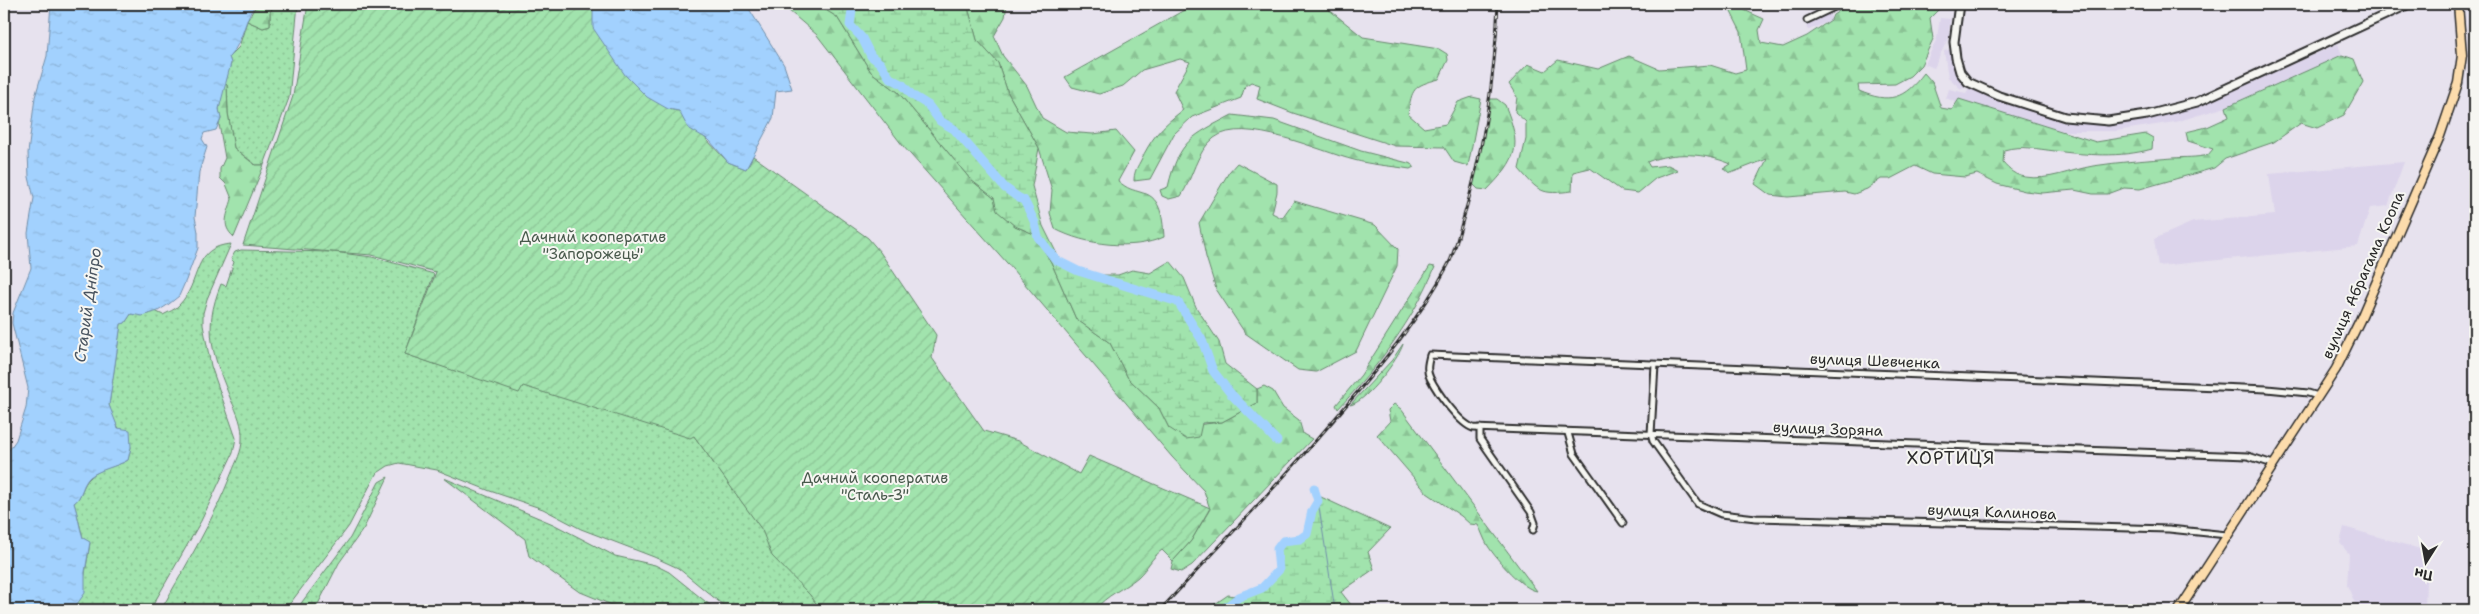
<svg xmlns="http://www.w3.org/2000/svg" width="2479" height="614" font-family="'Shantell Sans',sans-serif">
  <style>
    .built { fill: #dcd4eb }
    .grass { fill: url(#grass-dots); stroke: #66876c }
    .forest { fill: url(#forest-firs); stroke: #66876c }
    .wetland { fill: url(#wetland-marsh); stroke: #66876c }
    .garden { fill: url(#garden-furrows); stroke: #66876c }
    .water { fill: url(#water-ripples); stroke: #728faa }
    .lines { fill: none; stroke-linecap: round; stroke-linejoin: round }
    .stream { stroke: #728faa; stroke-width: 1 }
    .river { stroke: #a2d1fe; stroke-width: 9 }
    .street-casing { stroke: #2b2b2b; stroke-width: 9 }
    .secondary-casing { stroke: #2b2b2b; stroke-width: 11 }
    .primary-casing { stroke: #2b2b2b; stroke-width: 11 }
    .street { stroke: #f6f6f2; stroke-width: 5 }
    .secondary { stroke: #f6f6f2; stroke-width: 7 }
    .primary { stroke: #fcdcac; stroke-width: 8 }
    .rail-casing { stroke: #2b2b2b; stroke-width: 3 }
    .rail { stroke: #f6f6f2; stroke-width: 1; stroke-dasharray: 4; stroke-linecap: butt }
    .labels { text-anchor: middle; stroke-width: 4; stroke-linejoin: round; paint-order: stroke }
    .park-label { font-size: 15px; fill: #48594c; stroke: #f6f6f2 }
    .street-label { font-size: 15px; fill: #2b2b2b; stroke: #f6f6f2 }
    .water-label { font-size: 16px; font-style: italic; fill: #495460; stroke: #f6f6f2 }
    .quarter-label { font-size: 18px; letter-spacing: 1px; fill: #2b2b2b; stroke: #f6f6f2 }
  </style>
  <defs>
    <pattern id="grass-dots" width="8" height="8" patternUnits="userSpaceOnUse" patternTransform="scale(1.25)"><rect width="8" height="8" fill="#a1e3ad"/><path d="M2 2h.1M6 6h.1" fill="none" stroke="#8bc395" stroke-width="1.8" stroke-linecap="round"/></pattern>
    <pattern id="forest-firs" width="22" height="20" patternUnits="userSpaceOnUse" patternTransform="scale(1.25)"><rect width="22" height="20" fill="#a1e3ad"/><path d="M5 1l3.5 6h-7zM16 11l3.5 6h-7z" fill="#8bc395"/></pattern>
    <pattern id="wetland-marsh" width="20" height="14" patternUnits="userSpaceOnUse" patternTransform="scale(1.25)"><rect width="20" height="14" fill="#a1e3ad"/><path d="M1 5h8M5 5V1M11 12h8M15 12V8" fill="none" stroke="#8bc395"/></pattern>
    <pattern id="garden-furrows" width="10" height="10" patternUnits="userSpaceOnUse" patternTransform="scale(1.25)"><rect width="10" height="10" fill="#a1e3ad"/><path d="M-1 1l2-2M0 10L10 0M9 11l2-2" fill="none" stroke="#8bc395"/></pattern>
    <pattern id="water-ripples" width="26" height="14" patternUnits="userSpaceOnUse" patternTransform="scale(1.25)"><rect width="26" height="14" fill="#a2d1fe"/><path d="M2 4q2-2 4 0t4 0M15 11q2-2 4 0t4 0" fill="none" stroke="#8cb4da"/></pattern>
  </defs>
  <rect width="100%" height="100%" fill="#e7e2ee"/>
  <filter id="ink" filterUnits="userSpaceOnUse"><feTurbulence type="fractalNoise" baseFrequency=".02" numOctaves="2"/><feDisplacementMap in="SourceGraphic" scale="10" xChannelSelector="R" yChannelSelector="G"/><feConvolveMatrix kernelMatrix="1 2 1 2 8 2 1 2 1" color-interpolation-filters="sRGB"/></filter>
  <g filter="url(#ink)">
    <g class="built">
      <path d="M 1829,13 L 1832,20 L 1809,30 L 1806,25 Z"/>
      <path d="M 1940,18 L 1950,19 L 1949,36 L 1934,68 L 1925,64 L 1937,38 Z"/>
      <path d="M 2338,44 L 2342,55 L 2226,107 L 2175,122 L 2116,131 L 2063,131 L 2032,123 L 1960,99 L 1957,103 L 1946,98 L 1949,89 L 1966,93 L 1969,88 L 2006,103 L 2061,119 L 2095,124 L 2114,123 L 2173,113 L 2221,96 Z"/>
      <path d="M 1952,49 L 1956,73 L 1966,85 L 1961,89 L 1948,77 L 1944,51 Z"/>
      <path d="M 2404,162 L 2388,206 L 2370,208 L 2358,246 L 2158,266 L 2154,239 L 2193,222 L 2275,215 L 2269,174 Z"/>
      <path d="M 2344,527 L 2427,551 L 2425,610 L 2358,610 L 2347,585 L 2349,554 L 2340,543 Z"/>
    </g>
    <g class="grass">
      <path d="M 275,4 L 298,4 L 289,98 L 264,165 L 256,165 L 234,148 L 228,113 L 227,85 L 224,83 L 231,64 L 229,57 L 239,47 L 247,21 L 263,28 L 270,26 L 270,12 Z"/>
      <path d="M 231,244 L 207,299 L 203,313 L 203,325 L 211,366 L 236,438 L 233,453 L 201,521 L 150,610 L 75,610 L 84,580 L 90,543 L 83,538 L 74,503 C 82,498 82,484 91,477 C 100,468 116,467 128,460 L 131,447 L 113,419 L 109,405 L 121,323 L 125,323 L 131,314 L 149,314 L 155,311 L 163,315 C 168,312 175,310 179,305 C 202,282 191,247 231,244 Z"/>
      <path d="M 241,250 L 333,252 L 372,257 L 434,274 L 405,354 L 519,392 L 525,382 L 694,436 L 821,610 L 729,610 L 678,568 L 654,557 L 581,529 L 543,509 L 490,491 L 437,470 L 399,463 L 388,466 L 376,474 L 349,526 L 285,610 L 161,610 C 186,565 213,521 232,472 C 236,462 242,451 242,440 C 243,426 237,412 231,400 C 213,355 202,331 221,284 L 226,286 L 234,262 L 231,259 L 235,252 Z"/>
      <path d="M 388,477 L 364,528 L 339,563 L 315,610 L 296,610 L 350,538 L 379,482 Z"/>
      <path d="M 444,478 L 553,524 L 615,556 L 655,565 L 669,572 L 716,610 L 624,610 L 578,591 L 529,556 L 525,539 Z"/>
    </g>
    <g class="forest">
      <path d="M 257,4 L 275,4 L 270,12 L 270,26 L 263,28 L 247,21 Z"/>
      <path d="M 781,4 L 816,4 L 837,17 L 871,72 L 898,92 L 971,180 L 994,198 L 998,211 L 1015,226 L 1034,234 L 1051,262 L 1076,319 L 1110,343 L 1128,378 L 1159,408 L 1169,428 L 1222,422 L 1257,403 L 1257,389 L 1264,386 L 1273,391 L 1283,408 L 1299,420 L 1303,434 L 1312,439 L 1192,565 L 1181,572 L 1171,569 L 1173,561 L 1191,541 L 1210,509 L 1204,491 L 1172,457 L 1007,263 L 903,146 L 817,35 Z"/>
      <path d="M 967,4 L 1007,4 L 1005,17 L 994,36 L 1003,56 L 1027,86 L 1042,118 L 1066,132 L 1093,134 L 1116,131 L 1134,152 L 1118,181 C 1129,190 1131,189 1143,193 C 1162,197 1163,222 1164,237 C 1133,251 1085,245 1055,229 L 1050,213 L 1052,190 L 1039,148 L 1008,93 L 998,63 L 977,40 Z"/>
      <path d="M 1195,4 L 1322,4 L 1363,37 L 1439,49 L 1447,54 L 1448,60 L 1439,79 C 1413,86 1412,88 1408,114 L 1424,128 L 1446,124 L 1458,102 L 1472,97 L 1481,99 L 1468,166 L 1454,162 L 1444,147 L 1395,146 L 1293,113 L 1257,99 L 1260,85 L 1251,82 L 1245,86 L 1241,98 L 1192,117 L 1174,134 L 1150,179 L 1134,181 C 1134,173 1136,169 1140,162 C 1152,137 1161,127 1183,110 L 1174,91 L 1190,62 L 1180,59 L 1142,70 L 1123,86 L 1099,94 L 1072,87 L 1065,77 Z"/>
      <path d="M 1727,4 L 1742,4 L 1744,10 L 1764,19 L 1759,30 L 1761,43 L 1783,47 L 1807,36 L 1831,20 L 1833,15 L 1850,4 L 1944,4 L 1930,18 L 1933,39 L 1921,65 L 1910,76 L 1895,84 L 1858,85 L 1859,91 C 1890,104 1904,99 1924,73 L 1932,82 L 1941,108 L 1952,110 L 1959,99 L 2096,142 L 2146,134 L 2153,138 L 2152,149 C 2120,158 2087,155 2055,151 C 2037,149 2021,145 2004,150 L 2003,163 C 2010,171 2015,175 2025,177 C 2049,181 2070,170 2093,166 C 2119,162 2147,160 2173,158 C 2185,157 2196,158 2208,155 L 2213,149 L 2188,141 L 2186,132 L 2207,127 L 2229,117 L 2226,107 L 2342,55 L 2354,59 L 2363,82 L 2344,115 L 2317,128 L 2301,123 L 2274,142 L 2225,159 L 2214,168 L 2140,189 L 2124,188 L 2108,194 L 2093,194 L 2074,190 L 2042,193 L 2025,191 L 1997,184 L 1977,174 L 1965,177 L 1932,174 L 1915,166 L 1890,179 L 1881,179 L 1867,189 L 1854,194 L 1845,192 L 1788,197 L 1770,195 L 1755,184 L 1767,159 L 1731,173 L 1723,169 L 1731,164 C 1705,153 1674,151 1647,162 L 1650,167 L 1668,165 L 1678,170 L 1656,178 L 1638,193 L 1622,191 L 1590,168 L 1573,172 L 1572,191 C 1541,195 1539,192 1519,169 L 1526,139 L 1526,122 L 1515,112 L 1517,97 L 1509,84 L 1528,64 L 1545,71 L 1558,60 L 1598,69 L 1629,56 L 1659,69 L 1710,65 L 1735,73 L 1746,70 L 1741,32 Z"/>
      <path d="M 224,83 L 227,85 L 228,113 L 234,148 L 255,165 L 264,165 L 234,237 C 220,225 228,214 232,199 L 226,184 L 220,178 L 220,169 L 225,158 L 219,124 L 221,119 L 219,109 Z"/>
      <path d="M 1490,99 L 1497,99 L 1505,105 C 1522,147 1518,158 1487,190 L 1478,189 L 1472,183 Z"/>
      <path d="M 1232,115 L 1274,120 L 1361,151 L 1412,164 L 1414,167 L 1410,169 C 1392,166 1372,165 1354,160 C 1321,152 1244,115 1214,138 C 1196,152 1193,178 1181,196 L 1169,199 L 1162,196 L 1160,190 L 1168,187 C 1179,140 1192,136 1232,115 Z"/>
      <path d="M 1237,163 L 1277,184 L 1277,192 L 1272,213 L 1282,218 L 1294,201 L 1375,225 L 1398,249 L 1397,266 L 1356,351 L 1316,372 L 1298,370 L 1245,333 L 1216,289 L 1206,257 L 1199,223 L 1229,172 Z"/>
      <path d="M 1430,266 L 1435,267 C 1413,321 1378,366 1338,409 L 1336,405 L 1361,375 Z"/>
      <path d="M 1403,344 C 1399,359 1365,403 1350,405 L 1392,360 Z"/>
      <path d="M 1394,404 L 1401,409 L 1537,591 C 1522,589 1497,560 1488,546 C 1484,540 1482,532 1478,525 L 1470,524 L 1461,516 L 1427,493 L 1377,435 L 1390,421 L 1388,410 Z"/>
    </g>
    <g class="wetland">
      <path d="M 816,4 L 967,4 L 977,40 L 998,63 L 1008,93 L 1039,148 L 1032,186 L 1043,226 L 1062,264 L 1090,275 L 1118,275 L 1132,270 L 1150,273 L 1170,261 L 1184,278 L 1196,307 L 1219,342 L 1225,364 L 1257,389 L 1257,403 L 1222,422 L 1202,423 L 1199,437 L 1186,439 L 1169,428 L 1159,408 L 1128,378 L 1110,343 L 1076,319 L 1051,262 L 1034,234 L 1015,226 L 997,211 L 994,198 L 971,180 L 898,92 L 871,72 L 837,17 Z"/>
      <path d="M 1321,497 L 1390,529 L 1368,552 L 1374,569 L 1341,592 L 1355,610 L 1206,610 L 1228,595 C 1251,599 1265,585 1279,570 L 1277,549 L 1283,541 L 1300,539 L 1307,534 L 1312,511 L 1320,506 Z"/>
    </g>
    <path class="garden" d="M 308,4 L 597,4 L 668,109 L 679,111 L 728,162 L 746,169 L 753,156 L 868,238 L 880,252 L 936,335 L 932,358 L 984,431 L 1018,441 L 1079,474 L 1089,456 L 1210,508 L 1191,541 L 1173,561 L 1162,550 C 1152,557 1147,569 1138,577 C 1124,589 1106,595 1095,610 L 821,610 L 810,595 L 772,556 L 762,530 L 694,436 L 690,438 L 523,386 L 519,393 L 405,354 L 436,272 L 372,255 L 243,245 L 293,96 Z"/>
    <g class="water">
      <path d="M 51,4 L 257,4 C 244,15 245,41 229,57 L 231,63 L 219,109 L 221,119 L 216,130 L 204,133 L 202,139 L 207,147 L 199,172 L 195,217 L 198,232 L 198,248 L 186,280 L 179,296 L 169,304 L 158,311 L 142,316 L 131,314 L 125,323 L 121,324 L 109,405 L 118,428 L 130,430 L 131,447 L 128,460 C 116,467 100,469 90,477 C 82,484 82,498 74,503 C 78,515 79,526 83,538 L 90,542 L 85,572 L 85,593 L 77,604 L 75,610 L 4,610 L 4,457 L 16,440 L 26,408 L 28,388 L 12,323 L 13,313 L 31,268 L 28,233 L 34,198 L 29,177 L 28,153 L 35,97 L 47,56 Z"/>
      <path d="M 593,4 L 746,4 L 784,65 L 792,89 L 776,91 L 773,118 L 746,169 L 728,162 L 709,140 L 688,128 L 679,111 L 668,109 L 647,97 L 625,75 L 593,28 Z"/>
    </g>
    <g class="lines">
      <path class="stream" d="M 1318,501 L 1335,610"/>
      <g class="river">
        <path d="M 853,4 L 850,25 L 862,38 L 871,56 L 880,63 L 890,78 L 902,84 L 912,95 L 928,105 L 940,121 L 954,129 L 1005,188 C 1012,192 1016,198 1024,200 L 1035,223 L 1038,237 L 1056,260 L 1078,271 L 1178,302 L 1202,340 L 1213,371 L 1231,394 L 1277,441"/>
        <path d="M 1222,610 L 1239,597 L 1262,588 L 1279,570 L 1277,549 L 1283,541 L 1300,539 L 1307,534 L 1312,511 L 1318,501 L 1314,488"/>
      </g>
      <defs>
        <g id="street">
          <path d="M 1807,20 L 1841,4"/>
          <path d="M 1655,365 L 1651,434 L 1653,441 L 1698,504 L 1721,514 L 1756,518 L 2169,529 L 2227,535"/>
          <path d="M 1480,428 L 1480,439 L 1531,512 L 1535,523 L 1533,530"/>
          <path d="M 1568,433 L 1574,454 L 1623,523"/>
          <path d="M 2273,464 L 2248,456 L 1473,428 C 1459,423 1437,392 1430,378 C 1426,370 1428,363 1430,355 L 2267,389 L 2308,393 L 2318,396"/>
        </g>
        <path id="secondary" d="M 1959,4 L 1954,42 L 1956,58 L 1960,72 L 1968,82 L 1999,96 L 2065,117 L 2108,121 L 2147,115 L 2197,102 L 2409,4"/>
        <path id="primary" d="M 2179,610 L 2336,369 L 2360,320 L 2440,136 L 2458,83 L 2462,55 L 2458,4"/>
      </defs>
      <use href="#street" class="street-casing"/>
      <use href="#secondary" class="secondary-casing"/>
      <use href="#primary" class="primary-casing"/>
      <use href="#street" class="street"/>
      <use href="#secondary" class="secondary"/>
      <use href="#primary" class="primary"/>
      <defs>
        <path id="rail" d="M 1160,610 C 1220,546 1281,482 1338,415 C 1379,367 1420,319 1449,263 C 1455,251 1458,236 1462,223 C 1483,153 1495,77 1498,4"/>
      </defs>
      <use href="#rail" class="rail-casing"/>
      <use href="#rail" class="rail"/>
    </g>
  </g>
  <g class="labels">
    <g class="park-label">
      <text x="593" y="242">Дачний кооператив<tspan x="593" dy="17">"Запорожець"</tspan></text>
      <text x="875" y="483">Дачний кооператив<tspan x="875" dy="17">"Сталь-3"</tspan></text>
    </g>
    <g class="street-label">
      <text transform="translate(2363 275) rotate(-66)" y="5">вулиця Абрагама Коопа</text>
      <text transform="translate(1875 361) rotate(2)" y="5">вулиця Шевченка</text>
      <text transform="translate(1828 429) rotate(2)" y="5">вулиця Зоряна</text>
      <text transform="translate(1992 512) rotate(2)" y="5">вулиця Калинова</text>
    </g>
    <g class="water-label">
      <text transform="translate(87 305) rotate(-82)" y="6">Старий Дніпро</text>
    </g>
    <g class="quarter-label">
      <text x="1951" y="464">ХОРТИЦЯ</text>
    </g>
  </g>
  <rect width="2479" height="614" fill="none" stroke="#f6f6f2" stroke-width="20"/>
  <rect x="10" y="10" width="2459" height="594" fill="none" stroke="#2b2b2b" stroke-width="2" filter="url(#ink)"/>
  <g transform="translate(2426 562) rotate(191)" stroke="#f6f6f2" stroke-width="4" paint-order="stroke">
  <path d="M0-4L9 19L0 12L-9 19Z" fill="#2b2b2b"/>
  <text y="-8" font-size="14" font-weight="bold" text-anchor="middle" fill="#2b2b2b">Пн</text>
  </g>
</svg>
